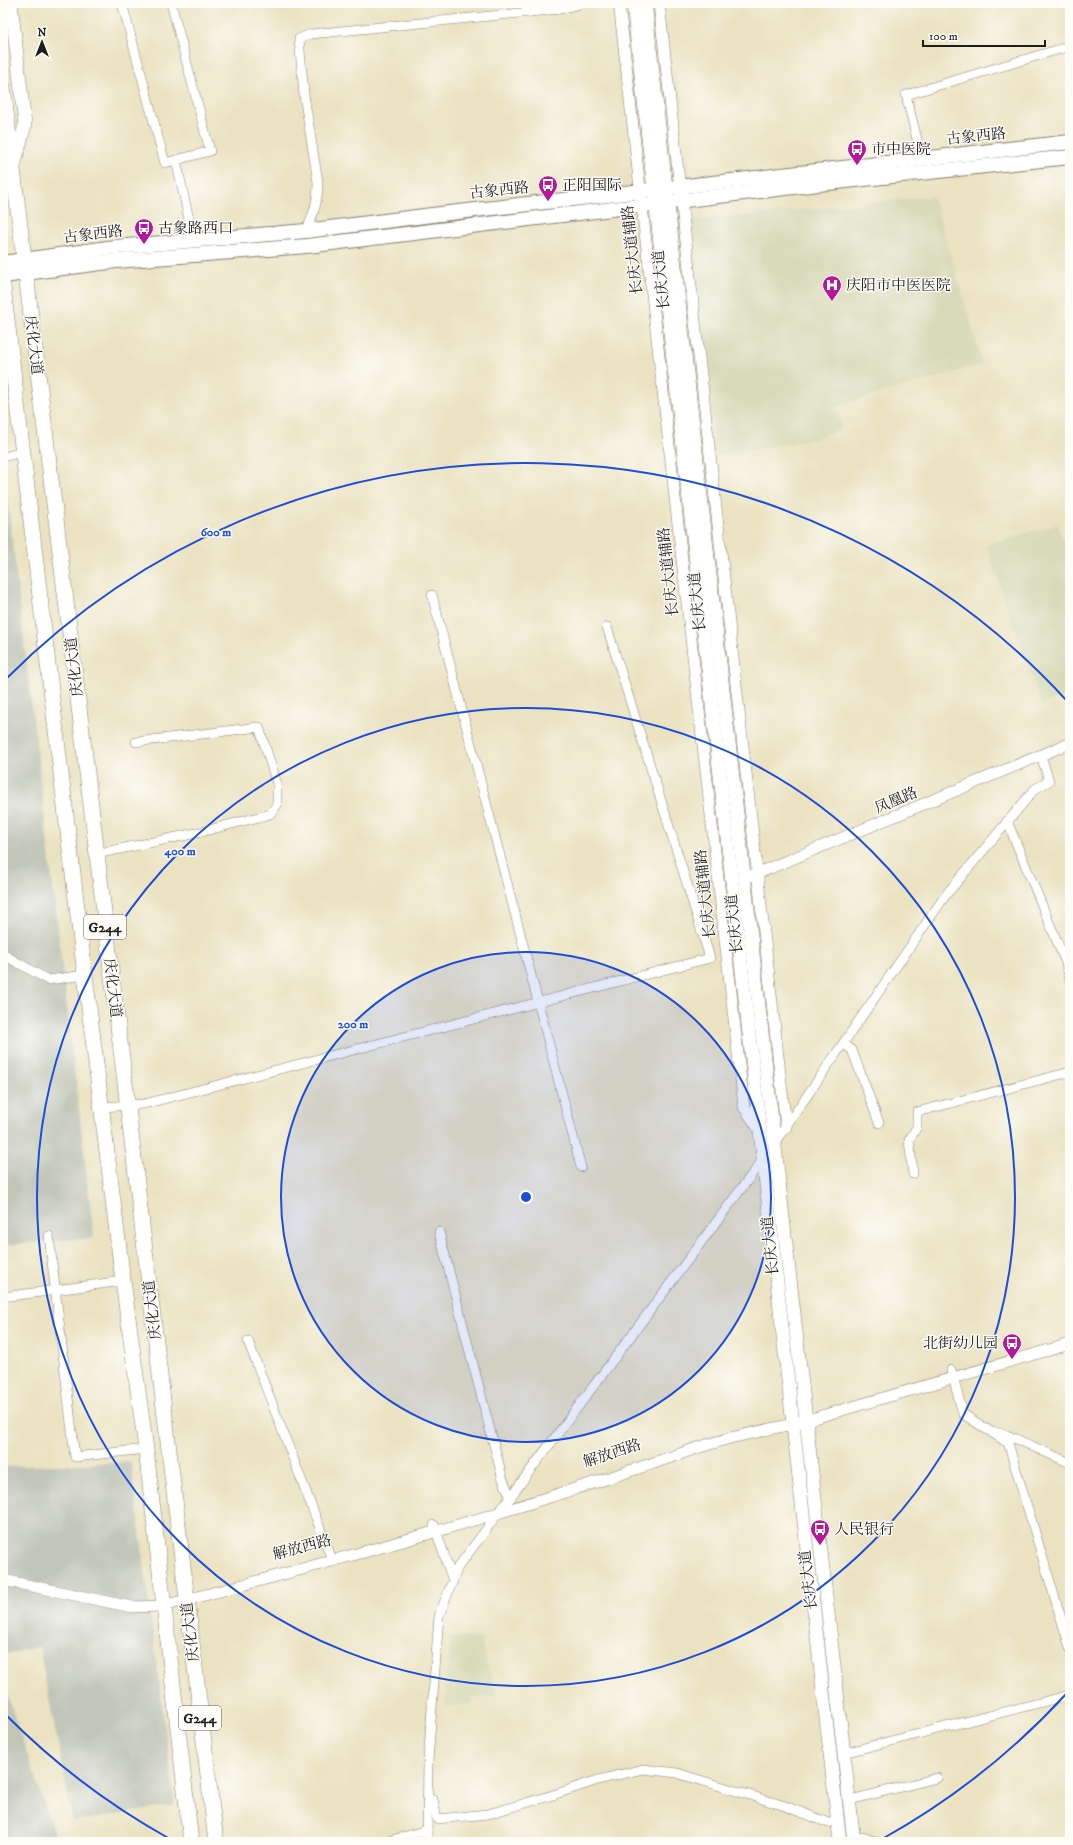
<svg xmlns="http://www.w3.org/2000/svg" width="1073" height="1845" font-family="'IM FELL DW Pica','Noto Serif SC',serif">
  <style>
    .built { fill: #d8dab9 }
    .industrial { fill: #c2c6b9 }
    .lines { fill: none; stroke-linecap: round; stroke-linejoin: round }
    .minor-casing { stroke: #847f6e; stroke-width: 10 }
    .tertiary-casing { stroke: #847f6e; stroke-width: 12 }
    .secondary-casing { stroke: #847f6e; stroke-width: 14 }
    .primary-casing { stroke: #847f6e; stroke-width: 16 }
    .trunk-casing { stroke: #847f6e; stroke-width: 16 }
    .minor { stroke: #fff; stroke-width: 9 }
    .tertiary { stroke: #fff; stroke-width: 11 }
    .secondary { stroke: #fff; stroke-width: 13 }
    .primary { stroke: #fff; stroke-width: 14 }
    .trunk { stroke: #fff; stroke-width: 15 }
    .ring { fill: none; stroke: #1d4ed8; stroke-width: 2 }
    .labels { text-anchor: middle; stroke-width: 3; stroke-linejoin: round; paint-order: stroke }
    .shield { fill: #fdfcf7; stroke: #605f5e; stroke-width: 1 }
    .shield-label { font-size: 14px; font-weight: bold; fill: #1c1c1c }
    .street-label { font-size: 15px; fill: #1c1c1c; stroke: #fdfcf7 }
    .poi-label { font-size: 15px; fill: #1c1c1c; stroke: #fdfcf7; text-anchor: start }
    .centre { fill: #1d4ed8; stroke: #fdfcf7; stroke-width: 2 }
    .ring-label { font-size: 12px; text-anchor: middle; font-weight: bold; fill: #1d4ed8; stroke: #fdfcf7; stroke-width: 3; stroke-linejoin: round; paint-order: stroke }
  </style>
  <rect width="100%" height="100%" fill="#fdfcf7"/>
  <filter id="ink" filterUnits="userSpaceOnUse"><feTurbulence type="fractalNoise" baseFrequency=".025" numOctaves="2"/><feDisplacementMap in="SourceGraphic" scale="8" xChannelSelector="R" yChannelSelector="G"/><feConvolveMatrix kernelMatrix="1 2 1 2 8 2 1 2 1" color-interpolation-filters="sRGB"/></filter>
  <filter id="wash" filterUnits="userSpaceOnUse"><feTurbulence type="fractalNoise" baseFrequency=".012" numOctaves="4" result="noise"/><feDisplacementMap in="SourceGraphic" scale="16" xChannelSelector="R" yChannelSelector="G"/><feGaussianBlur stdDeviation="0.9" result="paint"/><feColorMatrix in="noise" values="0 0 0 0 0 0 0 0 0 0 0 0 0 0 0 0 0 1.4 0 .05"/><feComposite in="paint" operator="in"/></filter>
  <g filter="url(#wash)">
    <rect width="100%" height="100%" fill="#ebe2c1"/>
    <g class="built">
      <path d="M 933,196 L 983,364 L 835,407 L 842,429 L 814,439 L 717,456 L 690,221 Z"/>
      <path d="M 1058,524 L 1062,539 L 1070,537 L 1070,695 L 1041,704 L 986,545 Z"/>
      <path d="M 450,1636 L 480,1638 L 496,1695 L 473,1699 L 473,1703 L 445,1708 Z"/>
    </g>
    <g class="industrial">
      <path d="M 3,461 L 94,1238 L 3,1245 Z"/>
      <path d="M 131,1462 L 175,1805 L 73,1822 L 39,1647 L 3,1655 L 3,1467 Z"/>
      <path d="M 3,1682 L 57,1842 L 3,1842 Z"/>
    </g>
  </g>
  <g filter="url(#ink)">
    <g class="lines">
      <defs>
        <g id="minor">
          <path d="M 122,3 L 165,163 L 210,151 L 171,3"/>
          <path d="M 922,159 L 906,95 L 1070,46"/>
          <path d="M 176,160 L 194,242"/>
          <path d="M 306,231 C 314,214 318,201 318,182 L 304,95 L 299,39 L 311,34 L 560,9 L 584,3"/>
          <path d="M 3,457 L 23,452"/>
          <path d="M 432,595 L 581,1167"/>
          <path d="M 1007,821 L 1066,963 L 1070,980"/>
          <path d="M 96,854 L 201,832 L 270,814 L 277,805 L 277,784 L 259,727 L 136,742"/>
          <path d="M 3,957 L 6,956 L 48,980 L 85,975"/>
          <path d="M 844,1044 L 852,1050 L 879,1123"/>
          <path d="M 102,1107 L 144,1104 L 710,958 L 607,627"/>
          <path d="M 773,1145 L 945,896 L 1035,789 L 1049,781 L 1043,762"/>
          <path d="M 913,1174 L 909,1140 L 917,1127 L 917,1112 L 1070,1072"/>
          <path d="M 439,1232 L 503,1480 L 511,1498"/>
          <path d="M 49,1236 L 75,1457 L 146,1449"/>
          <path d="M 3,1297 L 123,1281"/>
          <path d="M 248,1341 L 333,1562"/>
          <path d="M 951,1370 L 963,1414 L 1008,1443 L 1070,1648"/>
          <path d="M 994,1432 L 1007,1435 L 1070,1463"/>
          <path d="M 434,1525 L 453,1581"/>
          <path d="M 844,1753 L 1070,1695"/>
          <path d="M 427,1798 L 433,1800 L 437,1819 L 488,1814 L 553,1795 L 598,1780 L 643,1769 L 677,1773 L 785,1806 L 829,1823"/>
          <path d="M 850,1800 L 937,1778"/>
          <path d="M 862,1837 L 877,1842"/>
          <path d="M 385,1842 L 427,1830"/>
          <path d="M 427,1842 L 428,1761 L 439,1616 L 458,1567 L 765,1157"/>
        </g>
        <g id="tertiary">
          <path d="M 619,3 L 744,1107 L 760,1131"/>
          <path d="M 659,3 L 786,1127"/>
          <path d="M 751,876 L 1070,743"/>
          <path d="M 3,1580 L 132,1607 L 163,1606 C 344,1559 524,1509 700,1447 L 730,1438 L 797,1423 L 1070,1344"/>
        </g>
        <g id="secondary">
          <path d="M 11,3 L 25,125 L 14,166"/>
          <path d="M 633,3 L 840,1842"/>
          <path d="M 645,3 L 854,1842"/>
        </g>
        <g id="primary">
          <path d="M 3,263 L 115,247 L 306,231 L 432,215 L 1070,142"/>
          <path d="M 3,276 L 116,261 L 307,246 L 818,184 L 1070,157"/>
        </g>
        <g id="trunk">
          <path d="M 3,87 L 125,1083 L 216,1842"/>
          <path d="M 3,286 L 85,975 L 123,1281 L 146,1449 L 191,1842"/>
        </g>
      </defs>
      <use href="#minor" class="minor-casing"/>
      <use href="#tertiary" class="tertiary-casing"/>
      <use href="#secondary" class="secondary-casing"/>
      <use href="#primary" class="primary-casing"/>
      <use href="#trunk" class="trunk-casing"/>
      <use href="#minor" class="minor"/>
      <use href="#tertiary" class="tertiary"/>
      <use href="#secondary" class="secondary"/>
      <use href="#primary" class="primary"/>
      <use href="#trunk" class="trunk"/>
    </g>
  </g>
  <circle cx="526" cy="1197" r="245" fill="#1d4ed8" fill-opacity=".12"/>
  <g class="ring">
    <circle cx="526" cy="1197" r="245"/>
    <circle cx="526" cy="1197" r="489"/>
    <path d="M1067 1693A734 734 0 0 1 882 1839M170 1839A734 734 0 0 1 7 1716M7 678A734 734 0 0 1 1067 701"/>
  </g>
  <defs>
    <symbol id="bus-pin" viewBox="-11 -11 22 30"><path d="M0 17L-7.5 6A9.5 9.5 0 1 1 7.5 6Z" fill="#b5179e" stroke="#fdfcf7"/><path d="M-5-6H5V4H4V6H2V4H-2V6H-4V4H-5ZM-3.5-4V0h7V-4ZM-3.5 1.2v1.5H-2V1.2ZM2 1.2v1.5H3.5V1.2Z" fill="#fff"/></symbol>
    <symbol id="hospital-pin" viewBox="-11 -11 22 30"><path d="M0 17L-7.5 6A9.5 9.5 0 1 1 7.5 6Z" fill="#b5179e" stroke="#fdfcf7"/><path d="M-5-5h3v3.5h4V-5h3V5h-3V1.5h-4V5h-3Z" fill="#fff"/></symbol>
  </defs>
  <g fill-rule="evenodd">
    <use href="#bus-pin" x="846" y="138" width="22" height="30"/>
    <use href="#bus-pin" x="537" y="174" width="22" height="30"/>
    <use href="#bus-pin" x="133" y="217" width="22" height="30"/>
    <use href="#hospital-pin" x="821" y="274" width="22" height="30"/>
    <use href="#bus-pin" x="1001" y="1332" width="22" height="30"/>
    <use href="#bus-pin" x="809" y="1518" width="22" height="30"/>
  </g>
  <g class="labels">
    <g class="shield">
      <rect x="84" y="915" width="42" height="24" rx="3"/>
      <rect x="179" y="1706" width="42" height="24" rx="3"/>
    </g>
    <g class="shield-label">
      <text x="105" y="932">G244</text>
      <text x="200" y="1723">G244</text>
    </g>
    <g class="street-label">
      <text transform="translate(976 136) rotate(-6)" y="5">古象西路</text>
      <text transform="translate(499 190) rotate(-6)" y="5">古象西路</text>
      <text transform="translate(93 234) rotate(-7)" y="5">古象西路</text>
      <text transform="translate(632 250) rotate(-96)" y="5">长庆大道辅路</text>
      <text transform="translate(661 280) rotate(-96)" y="5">长庆大道</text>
      <text transform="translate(34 345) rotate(83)" y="5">庆化大道</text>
      <text transform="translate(668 572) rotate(-96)" y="5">长庆大道辅路</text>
      <text transform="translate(697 602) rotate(-96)" y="5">长庆大道</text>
      <text transform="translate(74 667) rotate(-97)" y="5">庆化大道</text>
      <text transform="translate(896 800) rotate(-23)" y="5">凤凰路</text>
      <text transform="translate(705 894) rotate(-96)" y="5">长庆大道辅路</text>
      <text transform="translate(734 924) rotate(-96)" y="5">长庆大道</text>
      <text transform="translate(113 988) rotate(83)" y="5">庆化大道</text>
      <text transform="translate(770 1246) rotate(-96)" y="5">长庆大道</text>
      <text transform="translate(152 1310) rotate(-97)" y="5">庆化大道</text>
      <text transform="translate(612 1453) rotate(-18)" y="5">解放西路</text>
      <text transform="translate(302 1547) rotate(-15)" y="5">解放西路</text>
      <text transform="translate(808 1580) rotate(-97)" y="5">长庆大道</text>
      <text transform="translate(190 1632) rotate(-97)" y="5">庆化大道</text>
    </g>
    <g class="poi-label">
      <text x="871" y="154">市中医院</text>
      <text x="562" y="190">正阳国际</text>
      <text x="158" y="233">古象路西口</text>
      <text x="846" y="290">庆阳市中医医院</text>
      <text x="998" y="1348" text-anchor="end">北街幼儿园</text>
      <text x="834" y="1534">人民银行</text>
    </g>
  </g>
  <circle cx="526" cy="1197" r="6" class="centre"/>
  <g class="ring-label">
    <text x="216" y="536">600 m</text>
    <text x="180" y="855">400 m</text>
    <text x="353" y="1028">200 m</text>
  </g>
  <rect width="1073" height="1845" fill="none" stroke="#fdfcf7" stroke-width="16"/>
  <g transform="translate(42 42)" stroke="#fdfcf7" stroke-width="3" paint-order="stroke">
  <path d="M0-3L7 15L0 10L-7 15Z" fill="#1c1c1c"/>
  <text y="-6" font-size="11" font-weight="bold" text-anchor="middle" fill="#1c1c1c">N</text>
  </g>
  <path d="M923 40v6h122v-6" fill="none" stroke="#1c1c1c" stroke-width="2"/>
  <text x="929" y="40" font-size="12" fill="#1c1c1c" stroke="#fdfcf7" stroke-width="3" paint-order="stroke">100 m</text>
</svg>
